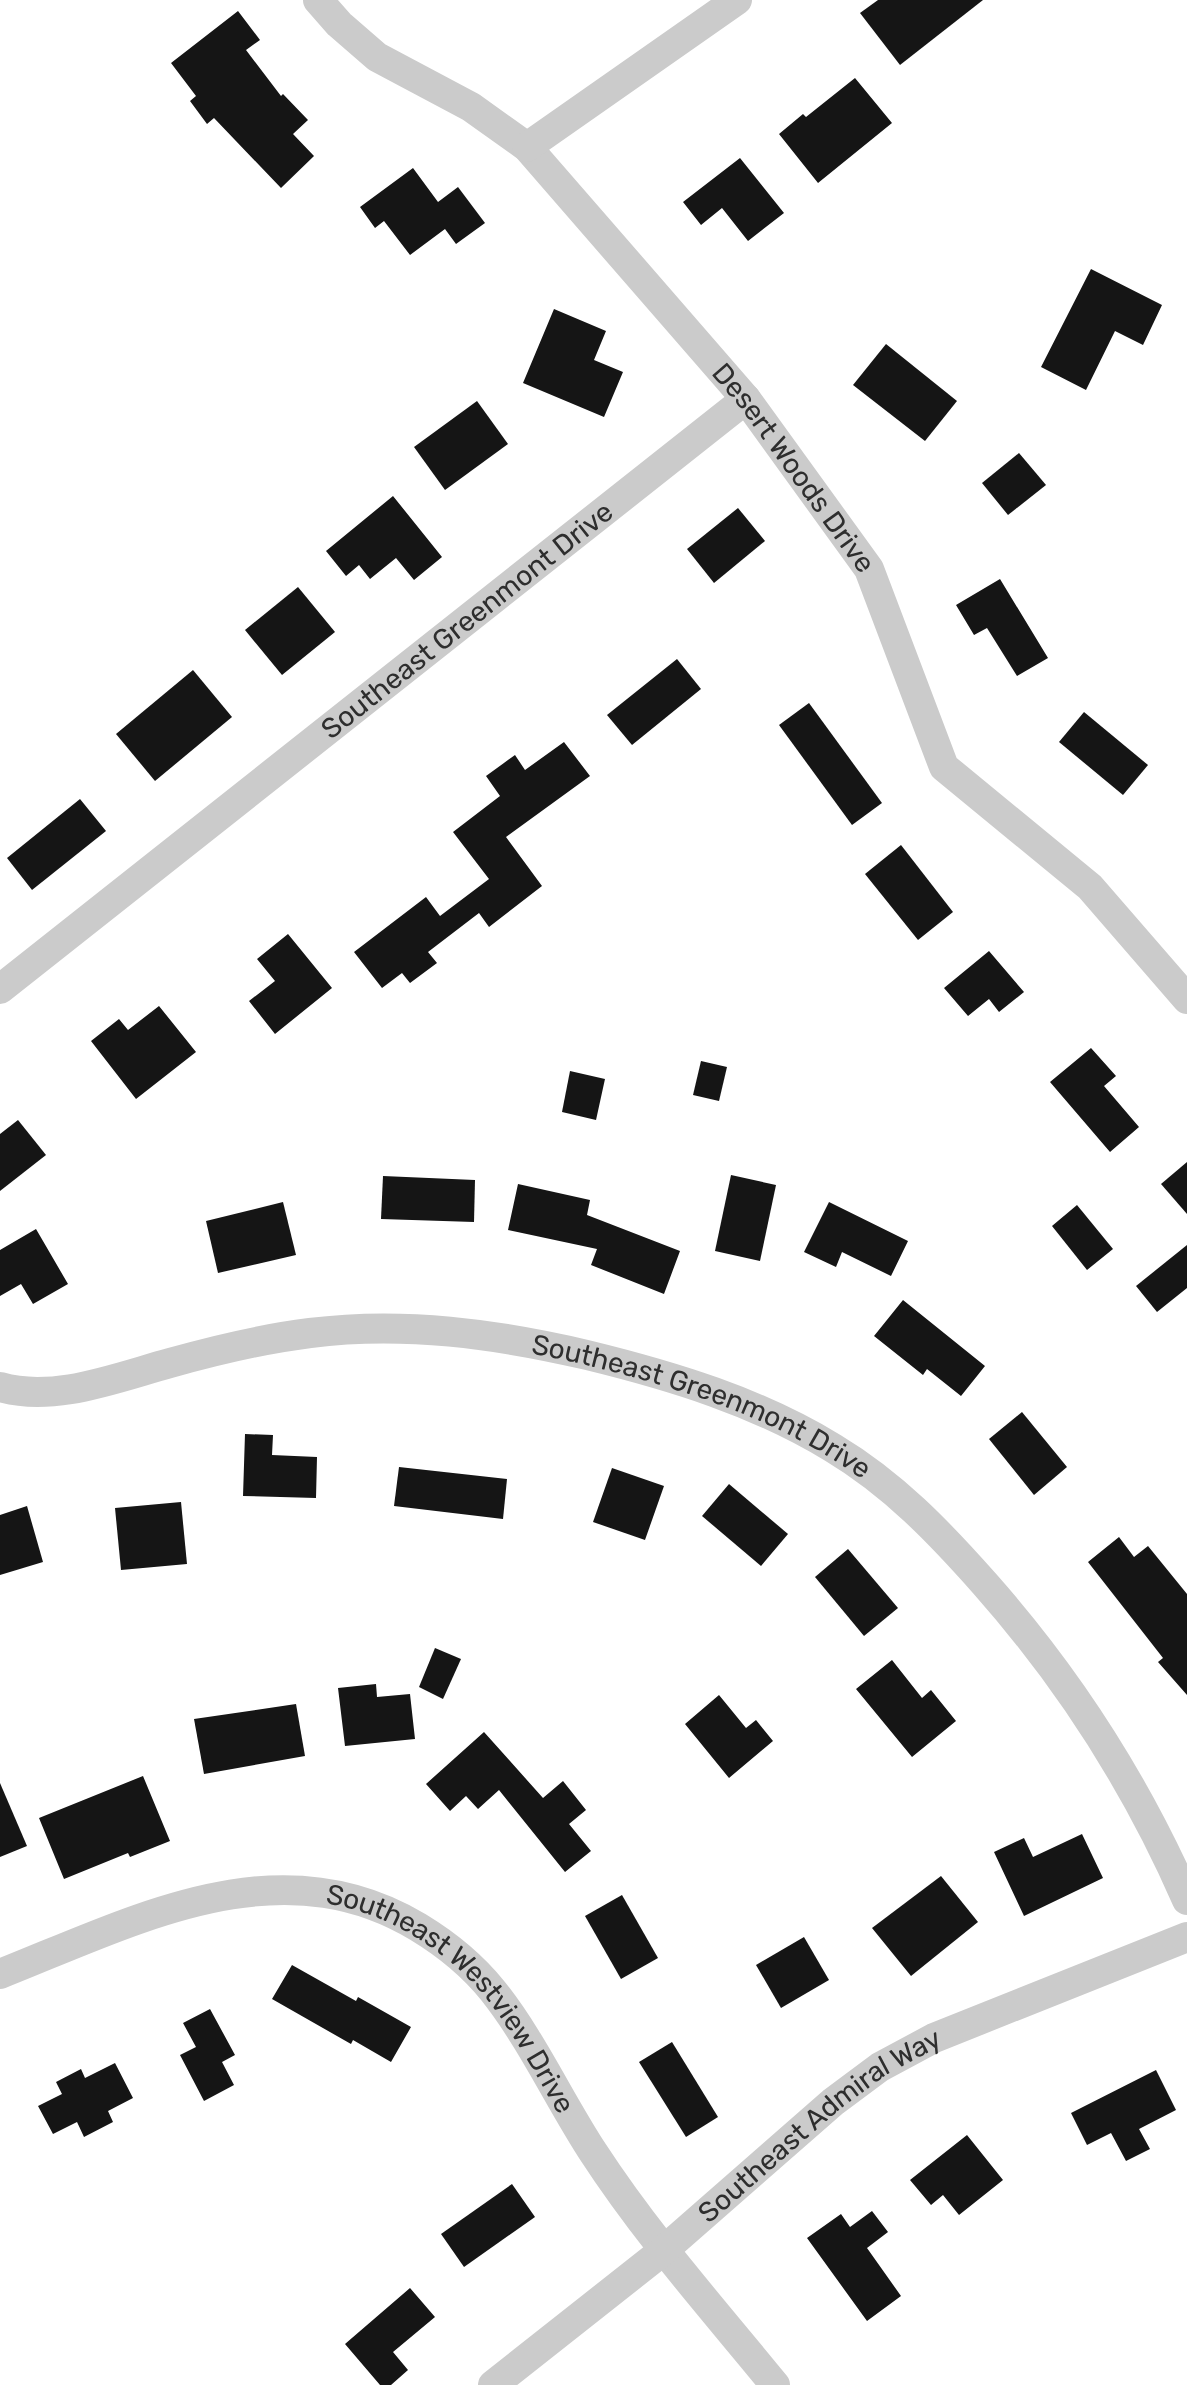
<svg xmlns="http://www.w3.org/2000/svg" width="1187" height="2385" font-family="Rubik,sans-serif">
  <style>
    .building { fill: #151515 }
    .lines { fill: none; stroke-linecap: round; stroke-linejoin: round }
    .street { stroke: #cbcbcb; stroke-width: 30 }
    .labels { text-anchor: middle; stroke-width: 10; stroke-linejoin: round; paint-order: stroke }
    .street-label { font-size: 28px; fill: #2e2e2e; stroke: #fff }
  </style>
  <rect width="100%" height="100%" fill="#fff"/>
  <g class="building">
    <path d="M 878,0 L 983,0 L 900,65 L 860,13 Z"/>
    <path d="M 238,11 L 260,40 L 246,50 L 281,96 L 283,94 L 308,120 L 293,134 L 314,156 L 281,188 L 214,118 L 207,124 L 190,101 L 196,96 L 171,63 Z"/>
    <path d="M 855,78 L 892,123 L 818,183 L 779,134 L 803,114 L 806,117 Z"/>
    <path d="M 740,158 L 784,213 L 748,241 L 722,208 L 701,225 L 683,202 Z"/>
    <path d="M 413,168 L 438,202 L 458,187 L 485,223 L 456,244 L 445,229 L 410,255 L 384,221 L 375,228 L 360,207 Z"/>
    <path d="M 1091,269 L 1162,305 L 1143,345 L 1115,331 L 1086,390 L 1041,367 Z"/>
    <path d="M 554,309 L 606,331 L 594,360 L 623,372 L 604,417 L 523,383 Z"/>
    <path d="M 886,344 L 957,401 L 925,441 L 853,385 Z"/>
    <path d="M 477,401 L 508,444 L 445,490 L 414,447 Z"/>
    <path d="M 1019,453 L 1046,485 L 1008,515 L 982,483 Z"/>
    <path d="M 393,496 L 442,557 L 414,580 L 396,558 L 370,579 L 359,565 L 346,576 L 326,551 Z"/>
    <path d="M 738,508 L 765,541 L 714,583 L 687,549 Z"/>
    <path d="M 1000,579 L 1048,658 L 1017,676 L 987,628 L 974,635 L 956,605 Z"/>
    <path d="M 298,587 L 335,632 L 282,675 L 245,630 Z"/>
    <path d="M 677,659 L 701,689 L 632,745 L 607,715 Z"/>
    <path d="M 193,670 L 232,717 L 155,781 L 116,734 Z"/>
    <path d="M 809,703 L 882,803 L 852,825 L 779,725 Z"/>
    <path d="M 1084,712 L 1148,765 L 1123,795 L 1059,742 Z"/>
    <path d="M 564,742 L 590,776 L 506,837 L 542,886 L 489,927 L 479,913 L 428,952 L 437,963 L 410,983 L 402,973 L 382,988 L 354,952 L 426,897 L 440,916 L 489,879 L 453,832 L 500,796 L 486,776 L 515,755 L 525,770 Z"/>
    <path d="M 80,799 L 106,831 L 32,890 L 7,858 Z"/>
    <path d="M 901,845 L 953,912 L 918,940 L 865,874 Z"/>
    <path d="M 288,934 L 332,988 L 275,1034 L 249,1001 L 275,981 L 257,959 Z"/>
    <path d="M 989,951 L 1024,992 L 999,1012 L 989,999 L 968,1016 L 944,988 Z"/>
    <path d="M 159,1006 L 196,1052 L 136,1099 L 91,1041 L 119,1019 L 128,1030 Z"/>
    <path d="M 1091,1048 L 1116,1076 L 1104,1086 L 1139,1127 L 1110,1152 L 1050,1082 Z"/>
    <path d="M 701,1061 L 727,1067 L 719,1101 L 693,1095 Z"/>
    <path d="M 570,1071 L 605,1079 L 596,1120 L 562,1112 Z"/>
    <path d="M 18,1120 L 46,1155 L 0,1191 L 0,1134 Z"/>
    <path d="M 1187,1162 L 1187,1214 L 1161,1184 Z"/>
    <path d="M 731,1175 L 776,1185 L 760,1261 L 715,1251 Z"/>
    <path d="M 383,1176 L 475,1180 L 474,1222 L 381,1219 Z"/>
    <path d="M 518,1184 L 590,1200 L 587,1215 L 680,1251 L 664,1294 L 591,1265 L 597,1249 L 508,1230 Z"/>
    <path d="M 283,1202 L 296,1255 L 218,1273 L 206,1221 Z"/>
    <path d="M 829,1202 L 908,1241 L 891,1276 L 842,1252 L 836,1267 L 804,1252 Z"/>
    <path d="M 1077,1205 L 1113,1249 L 1087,1270 L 1052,1226 Z"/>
    <path d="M 36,1229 L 68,1284 L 33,1304 L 21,1284 L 0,1296 L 0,1250 Z"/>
    <path d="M 1187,1245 L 1187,1288 L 1157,1312 L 1136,1286 Z"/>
    <path d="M 903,1300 L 985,1366 L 961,1396 L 927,1369 L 923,1375 L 874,1336 Z"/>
    <path d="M 1022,1412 L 1067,1467 L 1034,1495 L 989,1439 Z"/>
    <path d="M 245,1434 L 273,1435 L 272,1455 L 317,1457 L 316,1498 L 243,1496 Z"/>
    <path d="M 399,1467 L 507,1479 L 503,1519 L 394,1506 Z"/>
    <path d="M 612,1468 L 664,1486 L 645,1540 L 593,1522 Z"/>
    <path d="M 729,1484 L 788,1534 L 761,1566 L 702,1516 Z"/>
    <path d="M 181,1502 L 187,1564 L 121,1570 L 115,1508 Z"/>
    <path d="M 27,1506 L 43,1562 L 0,1575 L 0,1515 Z"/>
    <path d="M 1119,1537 L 1134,1557 L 1148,1546 L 1187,1594 L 1187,1695 L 1158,1662 L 1163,1658 L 1088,1562 Z"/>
    <path d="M 848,1549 L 898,1608 L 864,1636 L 815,1577 Z"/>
    <path d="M 435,1648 L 461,1659 L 443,1699 L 419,1687 Z"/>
    <path d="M 892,1660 L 922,1698 L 931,1690 L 956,1721 L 912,1757 L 856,1689 Z"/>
    <path d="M 376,1684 L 377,1697 L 410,1694 L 415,1739 L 345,1746 L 338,1688 Z"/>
    <path d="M 719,1695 L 746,1728 L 756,1720 L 773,1741 L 729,1778 L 685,1724 Z"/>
    <path d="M 296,1704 L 305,1756 L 204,1774 L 194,1719 Z"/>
    <path d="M 484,1732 L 543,1798 L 563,1781 L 586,1810 L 569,1824 L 591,1851 L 565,1872 L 499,1790 L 478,1809 L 466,1796 L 450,1811 L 426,1784 Z"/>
    <path d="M 143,1776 L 170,1841 L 130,1857 L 128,1853 L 64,1879 L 39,1818 Z"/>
    <path d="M 0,1783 L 27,1846 L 0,1857 Z"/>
    <path d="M 1082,1834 L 1103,1878 L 1024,1916 L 994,1852 L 1024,1838 L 1033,1857 Z"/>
    <path d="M 941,1876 L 978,1922 L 911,1976 L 872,1928 Z"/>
    <path d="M 622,1895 L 658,1958 L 621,1979 L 585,1916 Z"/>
    <path d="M 804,1937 L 829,1980 L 781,2008 L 756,1965 Z"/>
    <path d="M 292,1965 L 356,2001 L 358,1997 L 411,2027 L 391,2062 L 353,2040 L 351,2044 L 272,1999 Z"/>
    <path d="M 210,2009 L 235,2055 L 222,2062 L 234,2085 L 204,2101 L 180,2055 L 196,2047 L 183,2023 Z"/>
    <path d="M 672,2042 L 718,2117 L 686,2137 L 639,2062 Z"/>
    <path d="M 115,2063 L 133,2098 L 108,2111 L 113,2122 L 84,2137 L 77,2122 L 53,2134 L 38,2106 L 62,2094 L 56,2082 L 81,2069 L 85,2078 Z"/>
    <path d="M 1156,2070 L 1176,2110 L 1139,2129 L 1150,2149 L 1126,2161 L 1111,2133 L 1087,2145 L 1071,2113 Z"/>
    <path d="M 967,2135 L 1003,2180 L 959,2215 L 943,2195 L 931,2205 L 910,2180 Z"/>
    <path d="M 512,2184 L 535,2217 L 464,2267 L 441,2234 Z"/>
    <path d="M 872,2211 L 888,2232 L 867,2248 L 901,2296 L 867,2321 L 807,2238 L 841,2214 L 850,2227 Z"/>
    <path d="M 410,2288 L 435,2317 L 393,2352 L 408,2370 L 391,2385 L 380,2385 L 345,2344 Z"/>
  </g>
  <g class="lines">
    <g class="street">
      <path id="s1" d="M 318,0 L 339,24 L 377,57 L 471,107 L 527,147 L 746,399 L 869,569 L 944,767 L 1090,887 L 1187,999"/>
      <path d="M 527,147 L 737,0"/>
      <path id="s2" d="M 0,989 L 746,399"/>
      <path id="s3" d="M 0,1387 C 54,1403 118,1377 170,1363 C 216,1350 262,1339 310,1333 C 403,1321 497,1334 587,1355 C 673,1376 758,1402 833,1448 C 893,1484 939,1532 985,1584 C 1069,1679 1136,1783 1187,1900"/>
      <path id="s4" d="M 0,1974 C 134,1921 279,1843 418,1927 C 446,1944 473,1966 493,1991 C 532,2040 559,2100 593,2152 C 647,2235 713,2309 775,2385"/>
      <path id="s5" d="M 493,2385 L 664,2250 L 833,2102 L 880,2067 L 934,2038 L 1187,1937"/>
    </g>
  </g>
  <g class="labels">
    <g class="street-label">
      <text dy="10" stroke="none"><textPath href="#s1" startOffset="675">Desert Woods Drive</textPath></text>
      <text dy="10" stroke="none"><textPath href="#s2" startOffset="595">Southeast Greenmont Drive</textPath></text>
      <text dy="10" stroke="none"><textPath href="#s3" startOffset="722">Southeast Greenmont Drive</textPath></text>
      <text dy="10" stroke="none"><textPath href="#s4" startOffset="510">Southeast Westview Drive</textPath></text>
      <text dy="10" stroke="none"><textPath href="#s5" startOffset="418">Southeast Admiral Way</textPath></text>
    </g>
  </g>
</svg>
